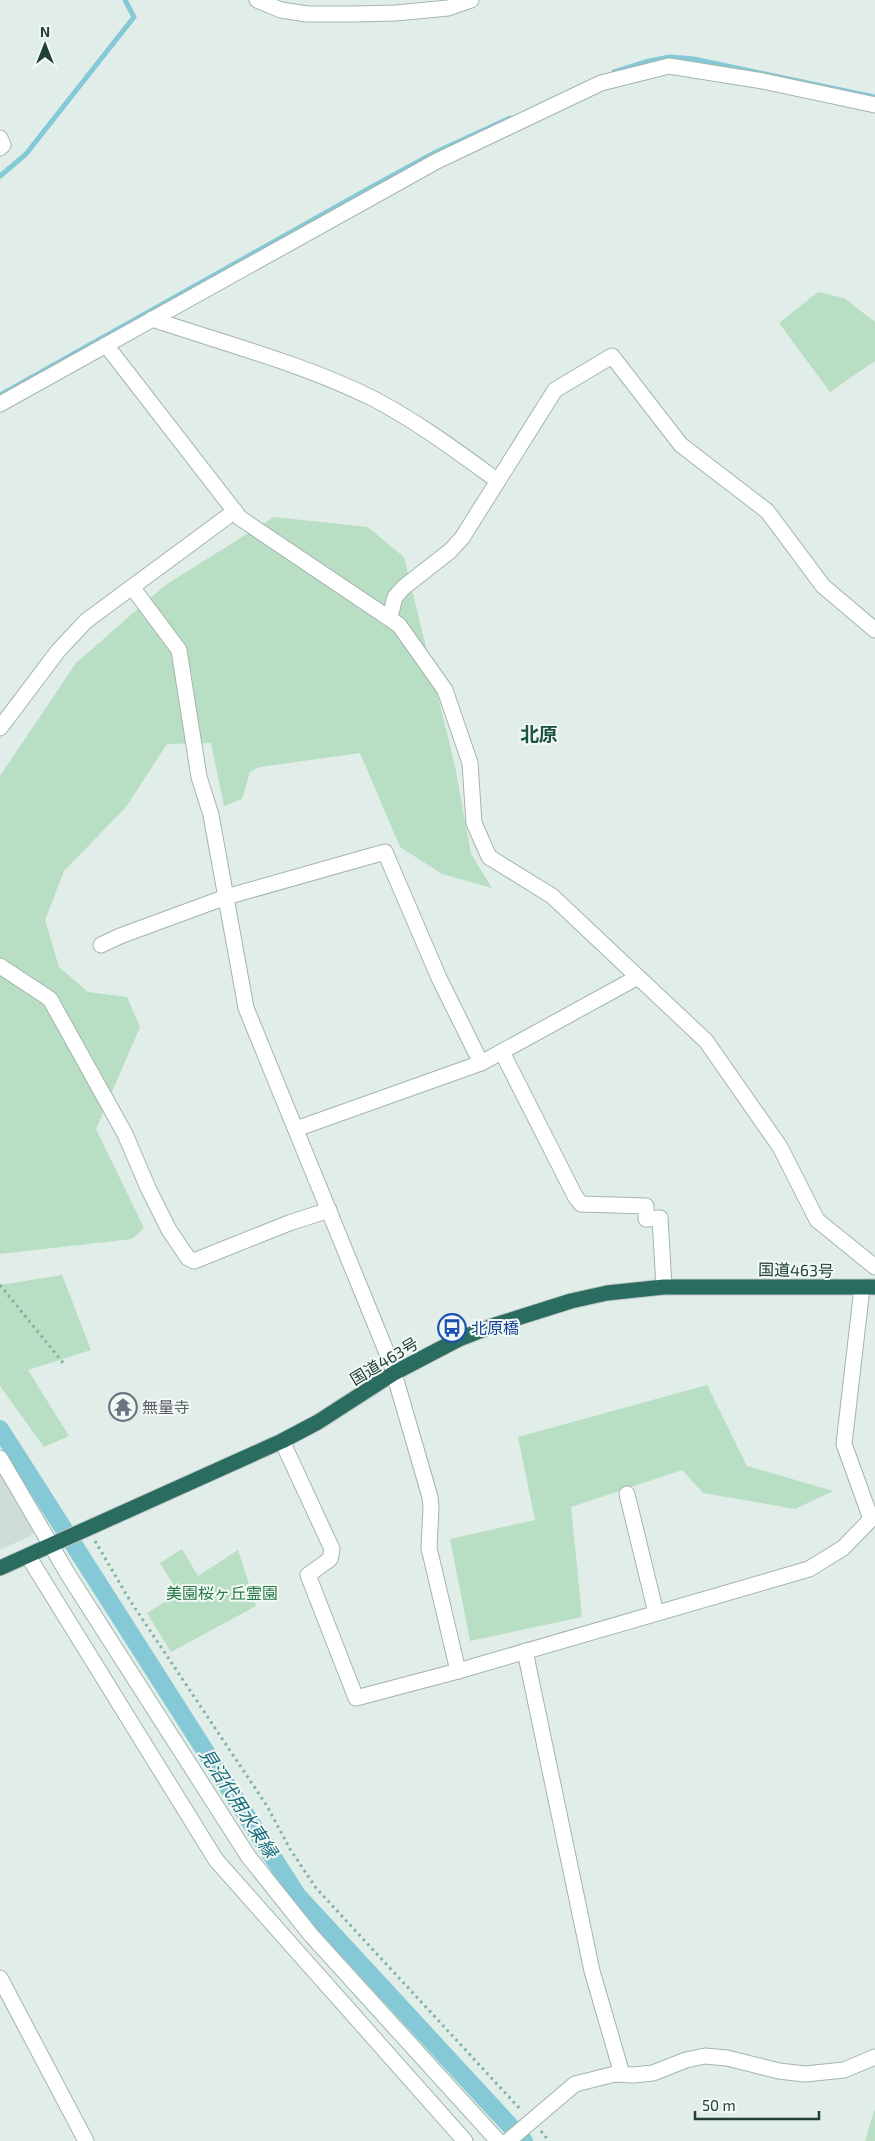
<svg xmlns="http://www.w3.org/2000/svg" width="875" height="2141" font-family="'Exo 2','Noto Sans JP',sans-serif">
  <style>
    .built { fill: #cfddd7 }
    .green { fill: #b8dfc3 }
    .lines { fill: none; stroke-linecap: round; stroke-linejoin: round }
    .stream { stroke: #85c8d6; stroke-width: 5 }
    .canal { stroke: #85c8d6; stroke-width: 18 }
    .minor-casing { stroke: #a3b5af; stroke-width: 17 }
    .highway-casing { stroke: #c1c9c7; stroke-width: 17 }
    .path { stroke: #7fb3a3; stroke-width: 3; stroke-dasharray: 2.5 4; stroke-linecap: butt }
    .minor { stroke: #fff; stroke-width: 15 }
    .highway { stroke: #2a6d60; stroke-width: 15 }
    .labels { text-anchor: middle; stroke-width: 4; stroke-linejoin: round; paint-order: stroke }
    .street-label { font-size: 16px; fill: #203f37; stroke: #f2f9f5 }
    .transit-label { font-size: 16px; fill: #164399; stroke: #f2f9f5; text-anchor: start }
    .worship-label { font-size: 16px; fill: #5b616d; stroke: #f2f9f5; text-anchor: start }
    .park-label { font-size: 16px; fill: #277848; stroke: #f2f9f5 }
    .water-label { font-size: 18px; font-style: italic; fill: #166c7f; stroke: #f2f9f5 }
    .quarter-label { font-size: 19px; font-weight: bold; fill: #1a5246; stroke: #f2f9f5 }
  </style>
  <rect width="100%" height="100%" fill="#e1ede8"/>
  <path class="built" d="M 0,1469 L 36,1528 L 32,1535 L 0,1550 Z"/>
  <g class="green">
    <path d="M 818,292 L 844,298 L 875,322 L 875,361 L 830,392 L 779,323 Z"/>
    <path d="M 274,517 L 368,527 L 404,557 L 455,766 L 471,854 L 492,888 L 442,874 L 400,847 L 360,753 L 260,767 L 250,772 L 242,799 L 224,806 L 211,743 L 167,744 L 126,807 L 64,871 L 45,920 L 59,967 L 88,992 L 127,997 L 140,1027 L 96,1129 L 144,1228 L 132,1239 L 0,1254 L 0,776 L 76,663 L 164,586 Z"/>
    <path d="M 62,1275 L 91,1350 L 28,1370 L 69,1436 L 44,1447 L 0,1386 L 0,1285 Z"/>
    <path d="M 707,1385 L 747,1466 L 833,1491 L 795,1509 L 703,1493 L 682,1470 L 571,1507 L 582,1617 L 470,1641 L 450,1539 L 535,1520 L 518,1437 Z"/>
    <path d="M 182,1549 L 198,1576 L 238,1550 L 256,1606 L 171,1652 L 147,1613 L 179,1593 L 160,1563 Z"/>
    <path d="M 875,2110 L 875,2141 L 865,2141 L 874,2111 Z"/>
  </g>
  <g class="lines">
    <g class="stream">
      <path d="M 614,72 L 649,61 L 670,57 L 694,59 L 875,97"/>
      <path d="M 0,176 L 26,154 L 134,17 L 125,0"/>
      <path d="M 0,395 L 368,189 L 436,152 L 510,118"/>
    </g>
    <path class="canal" d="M 0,1429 L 297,1895 L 524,2141"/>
    <defs>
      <g id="minor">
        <path d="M 257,0 L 281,10 L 307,14 L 353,14 L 396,13 L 448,8 L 471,0"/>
        <path d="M 0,138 L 3,145 L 0,148"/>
        <path d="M 152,319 C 226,344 304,364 374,399 C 418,422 458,452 498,481"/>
        <path d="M 106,345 L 240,518 L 399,625 L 445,690 L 470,763 L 474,823 L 489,857 L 552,896 L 706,1041 L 780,1147 L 817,1220 L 875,1267"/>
        <path d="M 0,404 L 437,161 L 601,83 L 669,66 L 763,81 L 875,105"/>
        <path d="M 132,587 L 179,650 L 199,777 L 211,815 L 246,1008 L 391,1363 L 430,1497 L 431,1508 L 429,1548 L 458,1671"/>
        <path d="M 390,617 L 395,597 L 404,587 L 450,551 L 462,538 L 555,390 L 612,356 L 681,445 L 767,511 L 823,586 L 875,630"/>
        <path d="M 0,728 L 58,651 L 86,621 L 235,511"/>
        <path d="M 101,945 L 120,936 L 226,897 L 385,852 L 439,978 L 481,1063"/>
        <path d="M 0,966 L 50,999 L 125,1134 L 148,1188 L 169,1230 L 188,1258 L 194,1261 L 289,1223 L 329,1210"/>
        <path d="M 502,1052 L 575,1196 L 581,1204 L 646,1206 L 646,1219 L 660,1218 L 664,1287"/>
        <path d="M 296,1129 L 481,1063 L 638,977"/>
        <path d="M 862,1288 L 844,1444 L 871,1519"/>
        <path d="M 282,1441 L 332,1549 L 330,1559 L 308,1575 L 356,1698 L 458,1671 L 809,1569 L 843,1548 L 875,1515"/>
        <path d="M 0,1458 L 69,1576 L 248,1856 L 311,1935 L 498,2141"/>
        <path d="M 627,1494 L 656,1613"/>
        <path d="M 28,1556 L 216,1860 L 465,2141"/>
        <path d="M 525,1651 L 592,1971 L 622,2074"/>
        <path d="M 0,1978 L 86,2141"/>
        <path d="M 508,2141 L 575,2084 L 615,2074 L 633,2075 L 653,2073 L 686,2060 L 705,2056 L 727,2058 L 779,2071 L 805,2074 L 844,2070 L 875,2057"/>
      </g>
      <path id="highway" d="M 0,1568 L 282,1441 L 318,1422 L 394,1373 L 459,1339 L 495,1325 L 571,1301 L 607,1293 L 664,1287 L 875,1287"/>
    </defs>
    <use href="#minor" class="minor-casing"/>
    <use href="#highway" class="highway-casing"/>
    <g class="path">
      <path d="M 0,1285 L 64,1364"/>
      <path d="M 95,1541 L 129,1599 L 267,1806 L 290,1849 L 316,1888 L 521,2110"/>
      <path d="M 541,2131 L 549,2141"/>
    </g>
    <use href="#minor" class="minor"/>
    <use href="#highway" class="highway"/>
  </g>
  <defs>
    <symbol id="bus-ring" viewBox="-11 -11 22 22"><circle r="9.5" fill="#f2f9f5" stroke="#1a4fb4" stroke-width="1.5"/><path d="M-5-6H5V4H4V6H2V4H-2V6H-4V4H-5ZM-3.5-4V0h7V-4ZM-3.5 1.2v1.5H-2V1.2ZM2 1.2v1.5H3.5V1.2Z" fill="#1a4fb4"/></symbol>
    <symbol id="temple-ring" viewBox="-11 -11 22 22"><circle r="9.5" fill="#f2f9f5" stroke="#6b7280" stroke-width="1.5"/><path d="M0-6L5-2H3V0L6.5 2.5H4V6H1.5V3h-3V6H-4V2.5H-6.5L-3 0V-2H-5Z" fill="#6b7280"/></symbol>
  </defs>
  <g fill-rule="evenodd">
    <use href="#bus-ring" x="436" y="1312" width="32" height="32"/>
    <use href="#temple-ring" x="107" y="1391" width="32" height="32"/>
  </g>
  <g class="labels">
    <g class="street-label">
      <text transform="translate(796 1270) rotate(1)" y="6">国道463号</text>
      <text transform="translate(384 1361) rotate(-31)" y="6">国道463号</text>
    </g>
    <g class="transit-label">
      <text x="471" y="1334">北原橋</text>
    </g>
    <g class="worship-label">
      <text x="142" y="1413">無量寺</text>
    </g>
    <g class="park-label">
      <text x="222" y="1599">美園桜ヶ丘霊園</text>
    </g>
    <g class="water-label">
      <text transform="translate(238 1803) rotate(57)" y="6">見沼代用水東縁</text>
    </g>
    <g class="quarter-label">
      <text x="539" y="741">北原</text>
    </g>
  </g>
  <g transform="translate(45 45)" stroke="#f2f9f5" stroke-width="4" paint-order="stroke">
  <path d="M0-4L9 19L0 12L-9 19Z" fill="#203f37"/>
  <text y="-8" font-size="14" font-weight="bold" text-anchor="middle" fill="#203f37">N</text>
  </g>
  <path d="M695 2111v8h124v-8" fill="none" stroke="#203f37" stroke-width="2.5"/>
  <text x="702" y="2111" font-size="15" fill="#203f37" stroke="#f2f9f5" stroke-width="4" paint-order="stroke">50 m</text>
</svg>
